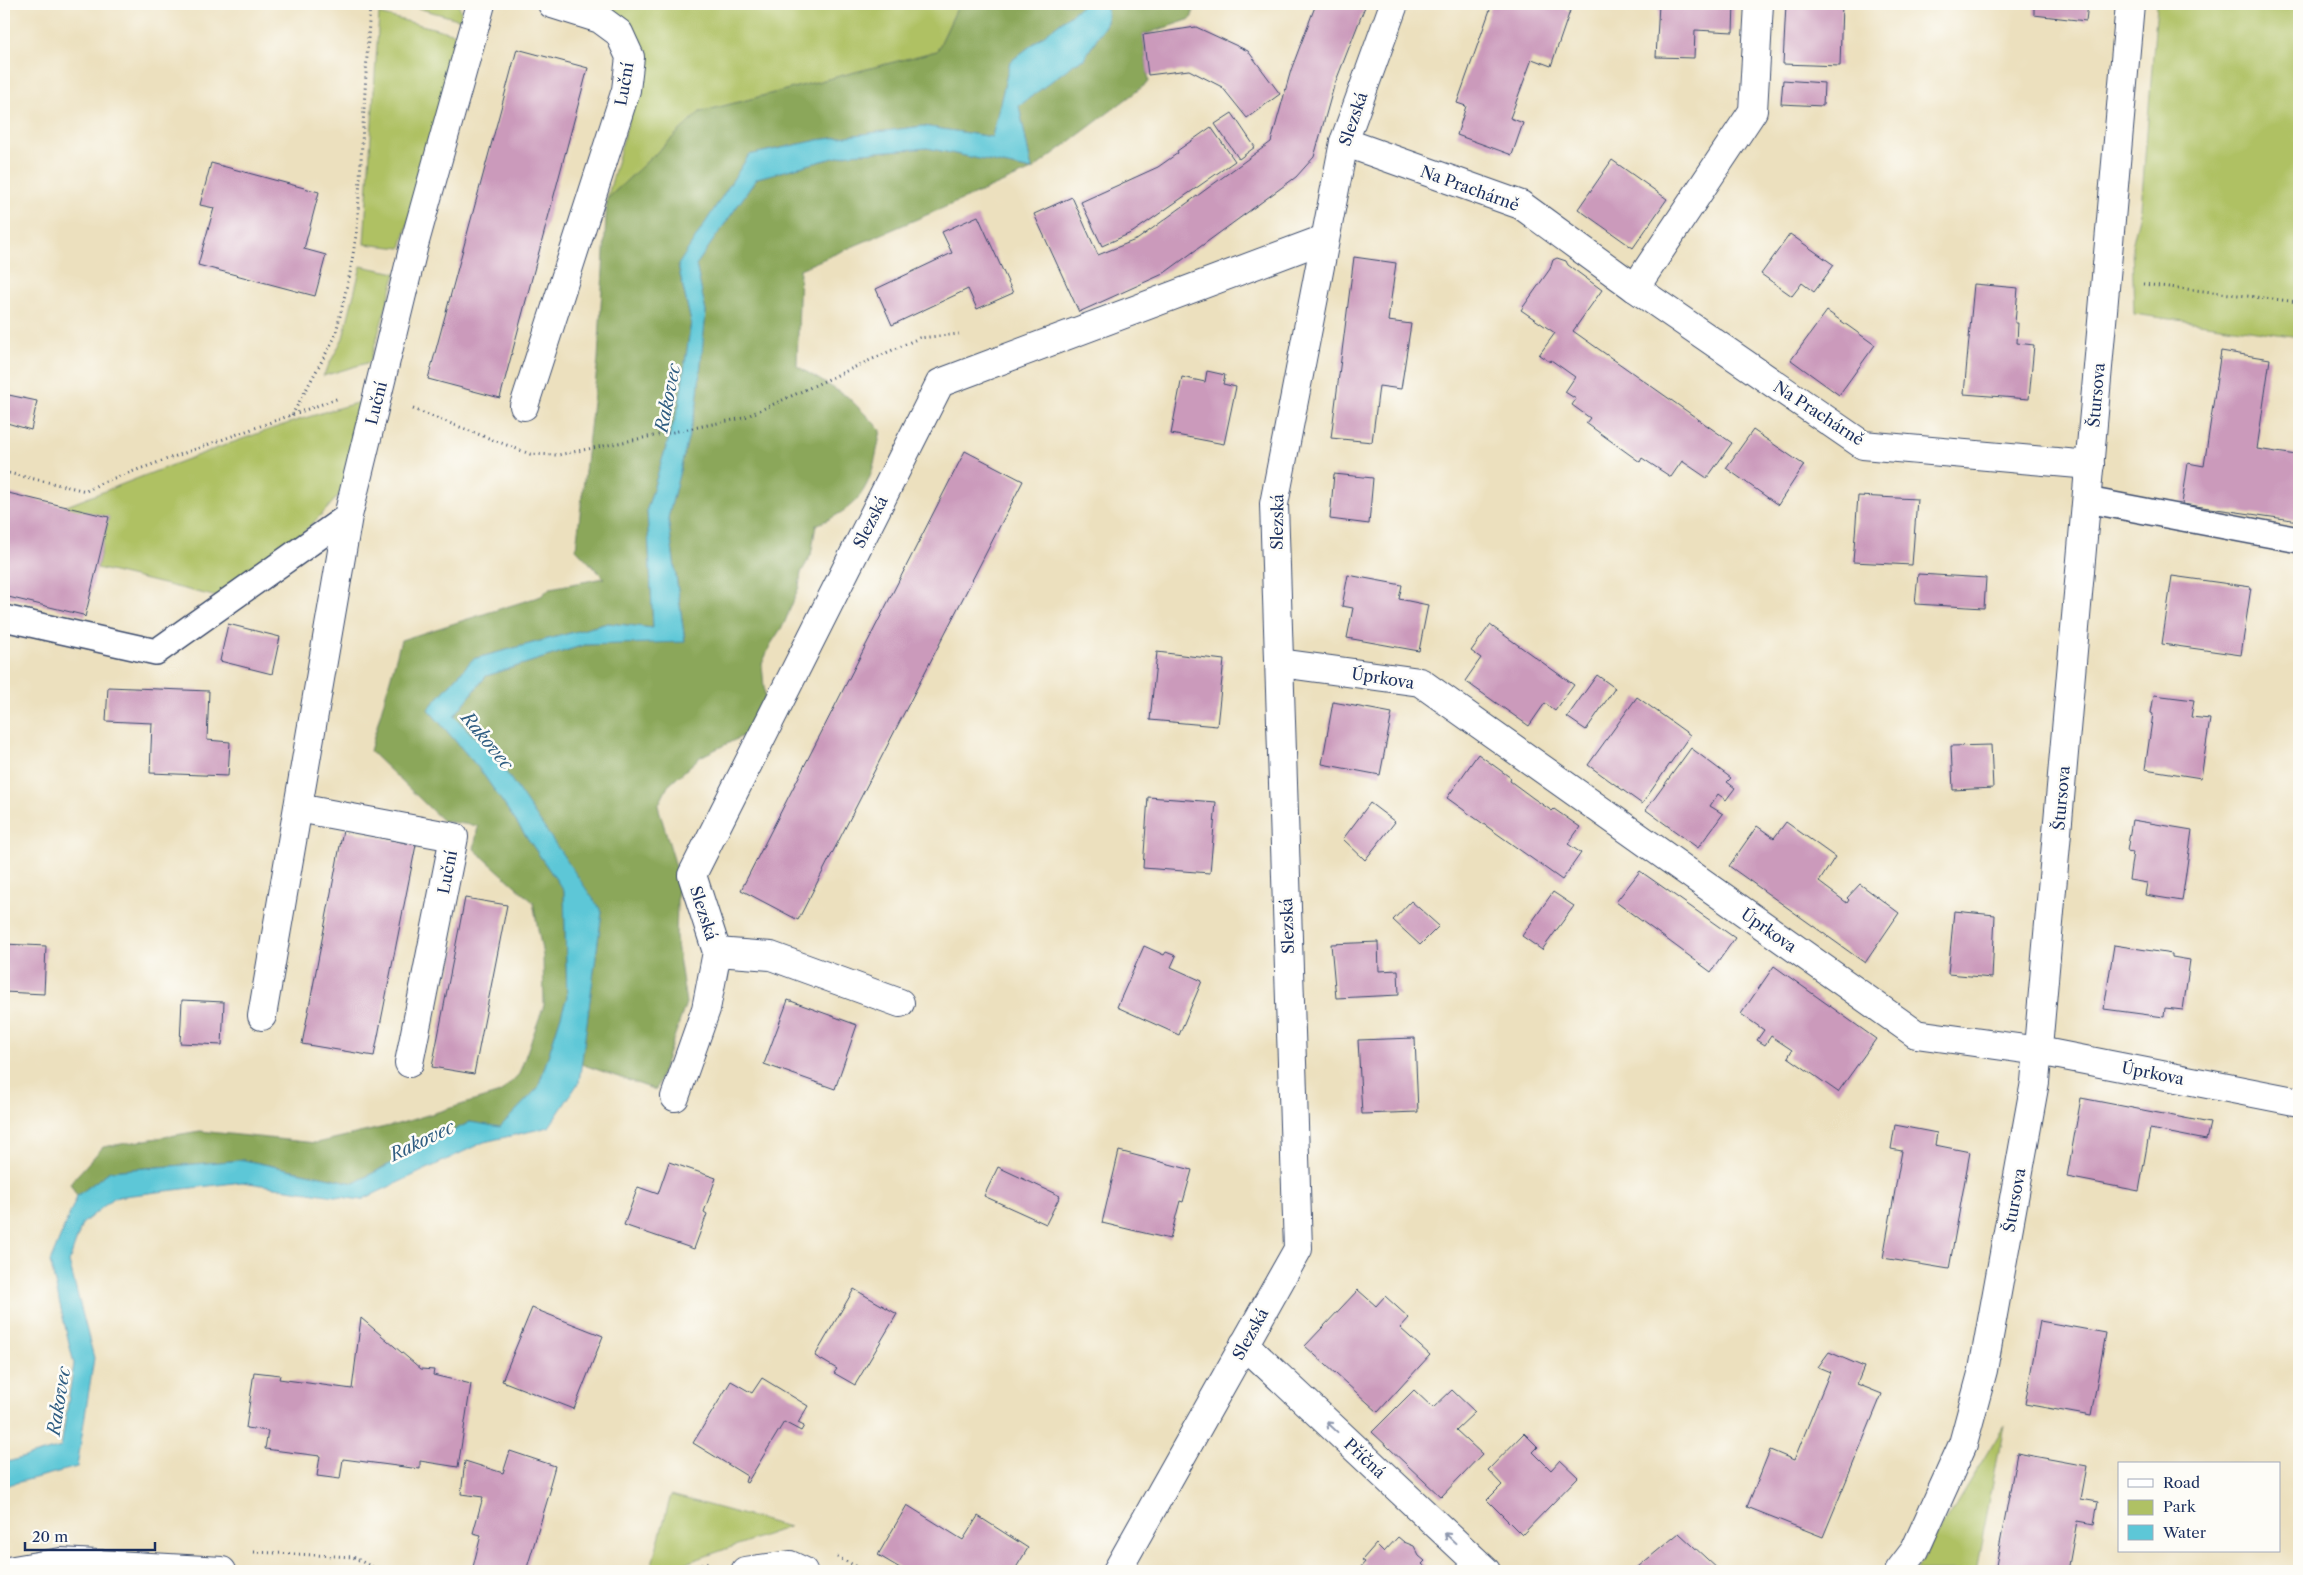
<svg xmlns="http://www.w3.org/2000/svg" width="2303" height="1575" font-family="'Libre Caslon Text',serif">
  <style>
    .green { fill: #afc164; stroke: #657861 }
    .forest { fill: #8ba75a; stroke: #536b5c }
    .water { fill: #5dc7d7; stroke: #3c7b9a }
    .building { fill: #cb9abb }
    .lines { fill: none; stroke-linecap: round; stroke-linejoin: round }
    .service-casing { stroke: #3a4a6c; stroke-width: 28 }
    .minor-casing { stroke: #3a4a6c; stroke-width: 30 }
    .path { stroke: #3a4a6c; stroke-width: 3; stroke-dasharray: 1 4; stroke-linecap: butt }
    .service { stroke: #fff; stroke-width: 25 }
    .minor { stroke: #fff; stroke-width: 28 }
    .oneway { stroke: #8d97ae }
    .labels { text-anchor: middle; stroke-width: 5; stroke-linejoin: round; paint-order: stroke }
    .street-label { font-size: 16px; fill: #1b2f5e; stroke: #fdfcf7 }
    .water-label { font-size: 18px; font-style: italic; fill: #2f5d82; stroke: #fdfcf7 }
  </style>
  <rect width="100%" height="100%" fill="#fdfcf7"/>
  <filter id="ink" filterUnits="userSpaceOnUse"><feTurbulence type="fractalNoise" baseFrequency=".02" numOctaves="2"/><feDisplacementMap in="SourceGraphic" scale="10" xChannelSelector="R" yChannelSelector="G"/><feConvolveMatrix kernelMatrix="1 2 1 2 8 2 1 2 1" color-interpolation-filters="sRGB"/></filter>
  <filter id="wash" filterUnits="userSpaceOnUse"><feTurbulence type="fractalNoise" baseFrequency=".0096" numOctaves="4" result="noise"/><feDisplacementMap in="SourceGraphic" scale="20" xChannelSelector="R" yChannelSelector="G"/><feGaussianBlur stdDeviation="1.12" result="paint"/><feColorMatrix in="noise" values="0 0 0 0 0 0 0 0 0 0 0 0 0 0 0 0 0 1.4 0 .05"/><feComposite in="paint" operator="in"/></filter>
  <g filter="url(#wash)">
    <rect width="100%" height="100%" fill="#ece0be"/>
    <g class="green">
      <path d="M 403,4 L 457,4 L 461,10 L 461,20 Z"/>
      <path d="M 585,4 L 959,4 L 937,51 L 700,112 L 607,199 L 643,68 L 642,48 L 629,25 Z"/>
      <path d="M 2157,4 L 2299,4 L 2299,337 L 2134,314 L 2132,246 L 2141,208 Z"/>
      <path d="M 379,14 L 460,35 L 401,248 L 364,244 Z"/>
      <path d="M 361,266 L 396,273 L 370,362 L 323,376 L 343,338 Z"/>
      <path d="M 360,402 L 343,490 L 326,510 L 234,601 L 97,568 L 109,517 L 64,507 C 162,469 259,429 360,402 Z"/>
      <path d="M 2004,1425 L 1976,1571 L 1916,1571 Z"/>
      <path d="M 671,1495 L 789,1527 L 663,1571 L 650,1571 Z"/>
    </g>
    <g class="forest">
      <path d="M 959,4 L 1084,4 L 1010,62 L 992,137 L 923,126 L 818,140 L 749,155 L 678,266 L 691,322 L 679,405 L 647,509 L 653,628 L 608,623 L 473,659 L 428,709 L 481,771 L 564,891 L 567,997 L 538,1088 L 500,1128 L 470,1122 L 354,1183 L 244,1160 L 110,1171 L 77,1196 L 70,1183 L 103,1147 L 200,1131 L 316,1143 L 398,1124 L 500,1093 L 519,1074 L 544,1005 L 543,956 L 533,902 L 474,849 L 478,826 L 443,821 L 370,751 L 401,640 L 541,596 L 550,588 L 604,578 L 576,549 L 598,359 L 607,199 L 700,112 L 937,51 Z"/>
      <path d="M 1107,4 L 1196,4 L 1191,19 L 1143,35 L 1149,82 L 1032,170 L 800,269 L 797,366 L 848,397 L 881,430 C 871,482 868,504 816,525 L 811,555 L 801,573 L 799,587 L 784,624 L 771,644 L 762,664 L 765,698 L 747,734 L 700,757 L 668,786 L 658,806 L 678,873 L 676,937 L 686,1003 L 656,1090 L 581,1064 L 602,912 L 454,716 L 486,676 L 584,645 L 685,641 L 668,518 L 697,403 L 706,312 L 696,265 L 757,178 L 849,154 L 927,148 L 1032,170 L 1019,106 L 1075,63 L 1084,59 L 1107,22 Z"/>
    </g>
    <path class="water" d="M 1084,4 L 1107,4 L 1107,22 L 1084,59 L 1075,63 L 1019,106 L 1032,170 L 927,148 L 849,154 L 757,178 L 696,265 L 706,312 L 697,403 L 668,518 L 685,642 L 584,645 L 486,676 L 454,716 L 499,762 L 602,912 L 579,1082 L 549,1127 L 484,1142 L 361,1200 L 242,1182 L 115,1197 L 82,1224 L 69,1262 L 94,1358 L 77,1467 L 4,1486 L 4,1463 L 61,1447 L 74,1364 L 50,1262 L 77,1196 L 110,1171 L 244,1160 L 354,1183 L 470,1122 L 500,1127 L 538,1088 L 567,997 L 564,891 L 481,771 L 428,709 L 473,659 L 608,623 L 653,628 L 647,509 L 679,405 L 691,322 L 678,265 L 749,155 L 818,140 L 923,126 L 992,137 L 1010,62 Z"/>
    <g id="blocks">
      <g class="building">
        <path d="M 1316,4 L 1366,4 L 1334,86 L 1314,157 L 1296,177 L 1163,274 L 1079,312 L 1034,214 L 1072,197 L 1098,255 L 1138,239 L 1271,142 L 1291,70 Z"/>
        <path d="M 1492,4 L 1562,4 L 1560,7 L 1570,11 L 1551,66 L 1532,59 L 1510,118 L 1523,123 L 1512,155 L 1457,135 L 1466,106 L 1457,103 Z"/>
        <path d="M 1659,4 L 1734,4 L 1733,32 L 1695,30 L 1694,58 L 1656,57 Z"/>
        <path d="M 1786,4 L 1842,4 L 1840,66 L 1783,64 Z"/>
        <path d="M 2034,4 L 2088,4 L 2086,21 L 2034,15 Z"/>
        <path d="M 1196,27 L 1248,51 L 1280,94 L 1247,118 L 1222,87 L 1189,70 L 1148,75 L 1143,35 Z"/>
        <path d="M 517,49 L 588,68 L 500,398 L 428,379 Z"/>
        <path d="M 1783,80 L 1824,83 L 1823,106 L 1781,104 Z"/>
        <path d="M 1232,113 L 1255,147 L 1239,159 L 1215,124 Z"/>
        <path d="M 1211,127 L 1235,161 L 1133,232 L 1102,246 L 1081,202 L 1158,167 L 1178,153 L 1177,151 Z"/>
        <path d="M 1612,160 L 1667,199 L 1633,248 L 1578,209 Z"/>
        <path d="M 211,163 L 319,192 L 304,249 L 326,255 L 315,296 L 198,265 L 214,208 L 200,205 Z"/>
        <path d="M 978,216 L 1013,293 L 977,309 L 968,289 L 892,325 L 876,289 L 952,253 L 942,232 Z"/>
        <path d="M 1790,234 L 1834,265 L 1814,292 L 1802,283 L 1792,296 L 1761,274 Z"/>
        <path d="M 1354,257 L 1396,263 L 1388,321 L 1411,324 L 1401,389 L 1379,386 L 1372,442 L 1331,438 Z"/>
        <path d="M 1557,258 L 1566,261 L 1568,265 L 1602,290 L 1573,331 L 1732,443 L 1707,478 L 1682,461 L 1671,477 L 1642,458 L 1640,462 L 1586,423 L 1590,418 L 1572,405 L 1576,399 L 1565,392 L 1575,377 L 1551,360 L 1550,362 L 1539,355 L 1555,333 L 1521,310 L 1550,269 L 1553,260 Z"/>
        <path d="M 1974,284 L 2018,288 L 2015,323 L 2018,323 L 2017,343 L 2034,345 L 2029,399 L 1964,394 Z"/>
        <path d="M 1827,311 L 1875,345 L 1839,395 L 1791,360 Z"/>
        <path d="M 2221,351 L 2270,359 L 2257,449 L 2296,455 L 2299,438 L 2299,521 L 2182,504 L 2188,463 L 2204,466 Z"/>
        <path d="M 1207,371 L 1225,375 L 1223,384 L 1236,387 L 1224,444 L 1171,434 L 1182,377 L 1205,382 Z"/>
        <path d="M 4,394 L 37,401 L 31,430 L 7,423 L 4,435 Z"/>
        <path d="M 1753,430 L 1804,465 L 1778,505 L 1726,468 Z"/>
        <path d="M 965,451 L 1023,481 L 798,920 L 741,890 Z"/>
        <path d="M 1334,474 L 1373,478 L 1369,524 L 1330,519 Z"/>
        <path d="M 4,492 L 109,517 L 85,617 L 83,615 L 4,596 Z"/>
        <path d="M 1858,496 L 1917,499 L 1912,565 L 1853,562 Z"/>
        <path d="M 1918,574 L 1986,578 L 1984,608 L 1915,604 Z"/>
        <path d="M 1348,575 L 1402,585 L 1399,599 L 1428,605 L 1419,651 L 1347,638 L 1353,608 L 1342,606 Z"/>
        <path d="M 2172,576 L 2251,587 L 2241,655 L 2162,644 Z"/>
        <path d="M 228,624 L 280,637 L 272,674 L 220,661 Z"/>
        <path d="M 1490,625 L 1574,685 L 1555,711 L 1545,703 L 1529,726 L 1465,681 L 1481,658 L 1471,651 Z"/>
        <path d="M 1157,652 L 1224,660 L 1217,726 L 1150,720 Z"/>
        <path d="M 1597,675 L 1615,688 L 1586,730 L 1567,717 Z"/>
        <path d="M 108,687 L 209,691 L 207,740 L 230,742 L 228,776 L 150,773 L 152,723 L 106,721 Z"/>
        <path d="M 2154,695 L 2194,700 L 2191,717 L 2210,719 L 2201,778 L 2145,769 L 2153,714 L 2151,713 Z"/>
        <path d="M 1637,697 L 1690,735 L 1642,804 L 1588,765 Z"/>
        <path d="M 1333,702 L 1392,713 L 1380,775 L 1322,764 Z"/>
        <path d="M 1991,745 L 1993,788 L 1953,790 L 1951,746 Z"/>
        <path d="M 1691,748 L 1731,778 L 1727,782 L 1735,788 L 1726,800 L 1718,794 L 1710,806 L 1723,814 L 1698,848 L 1646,810 Z"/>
        <path d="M 1478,754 L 1511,778 L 1510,781 L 1533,798 L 1552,811 L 1554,809 L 1580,827 L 1568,844 L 1581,853 L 1562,880 L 1447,798 Z"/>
        <path d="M 1148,797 L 1216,802 L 1210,873 L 1143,868 Z"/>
        <path d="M 1370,803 L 1395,822 L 1365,860 L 1343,839 Z"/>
        <path d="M 2132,820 L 2192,830 L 2182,901 L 2145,895 L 2147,883 L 2129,880 L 2133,852 L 2127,851 Z"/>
        <path d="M 1786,822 L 1835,857 L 1819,882 L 1847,903 L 1849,900 L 1847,898 L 1860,884 L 1899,913 L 1865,963 L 1729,866 L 1757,826 L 1774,838 Z"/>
        <path d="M 343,830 L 416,845 L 374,1056 L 302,1044 Z"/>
        <path d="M 1640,871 L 1735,938 L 1711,972 L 1616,902 Z"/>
        <path d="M 1553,892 L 1574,906 L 1542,950 L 1522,936 Z"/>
        <path d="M 465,898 L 507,905 L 474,1074 L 432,1067 Z"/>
        <path d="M 1411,901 L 1439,926 L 1420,945 L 1393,920 Z"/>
        <path d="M 1954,911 L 1995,915 L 1992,978 L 1948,974 Z"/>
        <path d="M 1378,942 L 1379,971 L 1398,970 L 1399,995 L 1336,998 L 1331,944 Z"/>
        <path d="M 4,944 L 46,946 L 44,994 L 4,992 Z"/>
        <path d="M 2114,945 L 2172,954 L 2172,957 L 2190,960 L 2183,1010 L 2165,1008 L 2164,1017 L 2104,1009 Z"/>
        <path d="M 1144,946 L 1164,955 L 1166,952 L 1176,956 L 1171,967 L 1202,981 L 1179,1035 L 1117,1007 Z"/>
        <path d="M 1774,966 L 1876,1039 L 1838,1092 L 1788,1057 L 1792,1050 L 1771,1036 L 1765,1045 L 1757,1040 L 1764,1030 L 1741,1014 Z"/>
        <path d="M 182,1000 L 224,1002 L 222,1045 L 180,1043 Z"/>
        <path d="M 788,1000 L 857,1025 L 835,1089 L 764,1064 Z"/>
        <path d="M 1415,1038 L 1418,1112 L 1362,1114 L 1358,1040 Z"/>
        <path d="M 2081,1098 L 2210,1123 L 2206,1140 L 2150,1129 L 2139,1191 L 2067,1177 Z"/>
        <path d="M 1895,1125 L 1937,1133 L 1935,1145 L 1970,1152 L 1949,1269 L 1883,1258 L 1902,1151 L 1891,1149 Z"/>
        <path d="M 1119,1151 L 1192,1170 L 1183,1202 L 1180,1201 L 1170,1239 L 1102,1223 Z"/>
        <path d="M 669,1162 L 716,1178 L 704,1212 L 707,1214 L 694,1249 L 624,1225 L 638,1187 L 658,1194 Z"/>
        <path d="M 998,1167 L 1060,1196 L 1046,1224 L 984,1196 Z"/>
        <path d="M 854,1289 L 897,1314 L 855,1385 L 834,1373 L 837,1369 L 815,1356 Z"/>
        <path d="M 1358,1290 L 1376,1306 L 1385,1296 L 1409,1318 L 1400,1328 L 1430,1355 L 1378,1412 L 1305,1346 Z"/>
        <path d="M 532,1308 L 603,1336 L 574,1409 L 502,1381 Z"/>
        <path d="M 361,1318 L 421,1369 L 434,1370 L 433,1375 L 471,1384 L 458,1467 L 420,1461 L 420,1469 L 343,1459 L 340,1479 L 317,1476 L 320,1456 L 265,1449 L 268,1431 L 246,1428 L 254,1372 L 280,1375 L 279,1379 L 352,1389 Z"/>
        <path d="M 2040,1321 L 2106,1333 L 2091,1416 L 2025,1404 Z"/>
        <path d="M 1829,1352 L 1864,1367 L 1857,1384 L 1882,1394 L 1823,1537 L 1747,1507 L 1770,1450 L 1794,1460 L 1830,1372 L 1818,1367 Z"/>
        <path d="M 762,1378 L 808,1406 L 798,1423 L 804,1426 L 801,1431 L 784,1422 L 747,1483 L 745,1482 L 747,1476 L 693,1443 L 731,1381 L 752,1393 Z"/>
        <path d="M 1414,1390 L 1433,1408 L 1452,1390 L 1475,1412 L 1456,1430 L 1482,1454 L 1441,1497 L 1372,1432 Z"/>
        <path d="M 1524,1433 L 1538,1447 L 1533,1452 L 1551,1470 L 1560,1460 L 1578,1477 L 1522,1535 L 1487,1500 L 1502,1485 L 1488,1470 Z"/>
        <path d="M 510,1451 L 555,1466 L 549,1488 L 551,1488 L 526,1571 L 472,1571 L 481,1535 L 473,1533 L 483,1497 L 461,1494 L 465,1461 L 503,1473 Z"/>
        <path d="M 2017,1453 L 2087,1466 L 2081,1499 L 2098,1502 L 2094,1524 L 2077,1521 L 2068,1571 L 1995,1571 Z"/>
        <path d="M 907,1505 L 963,1540 L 978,1516 L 1028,1548 L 1014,1571 L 905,1571 L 878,1555 Z"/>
        <path d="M 1679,1533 L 1720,1571 L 1633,1571 Z"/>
        <path d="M 1398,1537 L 1404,1542 L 1414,1546 L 1419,1556 L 1425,1561 L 1422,1564 L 1430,1571 L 1361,1571 L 1359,1569 L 1365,1562 L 1362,1560 L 1376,1544 L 1384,1552 Z"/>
      </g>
    </g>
  </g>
  <g filter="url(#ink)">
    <use href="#blocks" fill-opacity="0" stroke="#3a4a6c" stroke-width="1"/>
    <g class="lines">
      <defs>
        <g id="service">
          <path d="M 2087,500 L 2299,540"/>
          <path d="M 4,618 L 156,652 L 348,516"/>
        </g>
        <g id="minor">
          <path d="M 1344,142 L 1521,205 L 1635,288 L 1863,445 L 2090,465"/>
          <path d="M 1635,288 L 1753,111 L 1759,4"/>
          <path d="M 524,406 L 626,90 L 630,57 L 619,33 L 600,19 L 552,4"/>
          <path d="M 1280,663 L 1420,682 L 1916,1034 L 2039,1051 L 2299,1102"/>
          <path d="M 298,808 L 454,837 L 409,1063"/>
          <path d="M 717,952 L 771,956 L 900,1003"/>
          <path d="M 262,1016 L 348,516 L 414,245 L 481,4"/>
          <path d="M 675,1097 L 706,1009 L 717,952 L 692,875 L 940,383 L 1324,239"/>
          <path d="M 1244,1344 L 1486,1571"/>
          <path d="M 8,1571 L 61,1562 L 222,1571"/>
          <path d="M 745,1571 L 790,1565 L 803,1571"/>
          <path d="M 1117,1571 L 1298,1249 L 1274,504 L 1344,142 L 1394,4"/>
          <path d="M 1899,1571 L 1915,1550 L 1963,1444 L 1983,1370 L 2035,1082 L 2130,4"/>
        </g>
      </defs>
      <use href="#service" class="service-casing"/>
      <use href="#minor" class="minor-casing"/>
      <g class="path">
        <path d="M 2143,284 L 2299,302"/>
        <path d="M 413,409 L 530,454 L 558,455 L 743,418 L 919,338 L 959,334"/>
        <path d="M 292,415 L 335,337 L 350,273 L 357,230 L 370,4"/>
        <path d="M 4,472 L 86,491 L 103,482 L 339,398"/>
        <path d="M 254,1552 L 353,1557 L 380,1571"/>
        <path d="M 837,1557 L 866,1571"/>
        <path d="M 683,1571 L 709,1562"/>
      </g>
      <use href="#service" class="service"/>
      <use href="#minor" class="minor"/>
    </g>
    <defs><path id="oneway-shaft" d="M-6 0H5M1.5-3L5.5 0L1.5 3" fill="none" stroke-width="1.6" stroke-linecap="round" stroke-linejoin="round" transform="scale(1.25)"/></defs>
    <g class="oneway">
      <use href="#oneway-shaft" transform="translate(1332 1427) rotate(-137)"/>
      <use href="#oneway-shaft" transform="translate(1450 1538) rotate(-137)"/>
    </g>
  </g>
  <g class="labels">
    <g class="street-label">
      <text transform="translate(624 84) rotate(-80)" y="6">Luční</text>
      <text transform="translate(1353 119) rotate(-71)" y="6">Slezská</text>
      <text transform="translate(1470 188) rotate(20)" y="6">Na Prachárně</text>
      <text transform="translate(2096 395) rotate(-85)" y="6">Štursova</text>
      <text transform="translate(376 403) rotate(-76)" y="6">Luční</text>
      <text transform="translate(1819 413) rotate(33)" y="6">Na Prachárně</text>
      <text transform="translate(870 522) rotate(-63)" y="6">Slezská</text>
      <text transform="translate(1277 522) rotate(-89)" y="6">Slezská</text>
      <text transform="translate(1383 678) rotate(9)" y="6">Úprkova</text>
      <text transform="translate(2061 798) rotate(-85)" y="6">Štursova</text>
      <text transform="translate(447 872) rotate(-79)" y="6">Luční</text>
      <text transform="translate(704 913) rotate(72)" y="6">Slezská</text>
      <text transform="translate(1287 926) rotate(-92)" y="6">Slezská</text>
      <text transform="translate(1769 930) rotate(35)" y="6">Úprkova</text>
      <text transform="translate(2153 1073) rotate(11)" y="6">Úprkova</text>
      <text transform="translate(2014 1200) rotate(-80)" y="6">Štursova</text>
      <text transform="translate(1250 1334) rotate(-61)" y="6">Slezská</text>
      <text transform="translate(1365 1458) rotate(43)" y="6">Příčná</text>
    </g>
    <g class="water-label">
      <text transform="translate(668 398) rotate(-79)" y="6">Rakovec</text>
      <text transform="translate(487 741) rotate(50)" y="6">Rakovec</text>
      <text transform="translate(422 1141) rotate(-26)" y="6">Rakovec</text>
      <text transform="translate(59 1401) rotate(-81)" y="6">Rakovec</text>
    </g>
  </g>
  <rect width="2303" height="1575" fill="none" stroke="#fdfcf7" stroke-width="20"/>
  <rect x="2118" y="1462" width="162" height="90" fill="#fdfcf7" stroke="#a3aaba"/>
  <rect x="2128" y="1479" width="25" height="8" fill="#ffffff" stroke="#a3aaba"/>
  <text x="2163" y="1488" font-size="15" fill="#1b2f5e">Road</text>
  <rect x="2128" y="1500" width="25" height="15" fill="#afc164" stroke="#a3aaba"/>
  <text x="2163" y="1512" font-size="15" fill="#1b2f5e">Park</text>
  <rect x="2128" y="1525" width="25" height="15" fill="#5dc7d7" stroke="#a3aaba"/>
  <text x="2163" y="1538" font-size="15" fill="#1b2f5e">Water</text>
  <path d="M25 1542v8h130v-8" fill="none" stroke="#1b2f5e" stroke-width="2.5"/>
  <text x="32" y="1542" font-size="15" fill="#1b2f5e" stroke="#fdfcf7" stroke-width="4" paint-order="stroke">20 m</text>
</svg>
